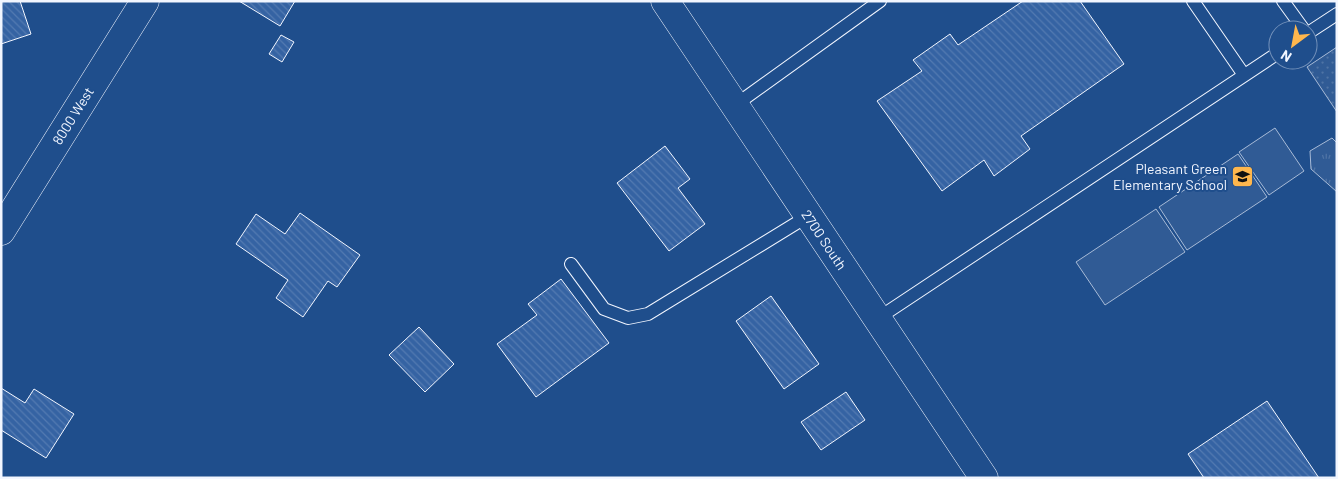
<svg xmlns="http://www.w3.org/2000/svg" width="1338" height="479" font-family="Barlow,sans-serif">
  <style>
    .grass { fill: url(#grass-dots); stroke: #a8bbd7 }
    .park { fill: url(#park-tufts); stroke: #a8bbd7 }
    .pitch { fill: #305b95; stroke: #a8bbd7 }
    .building { fill: url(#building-back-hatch); stroke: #f2f6ff }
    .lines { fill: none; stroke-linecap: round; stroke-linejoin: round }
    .service-casing { stroke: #f2f6ff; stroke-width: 14 }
    .tertiary-casing { stroke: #f2f6ff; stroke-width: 29 }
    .service { stroke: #1f4e8c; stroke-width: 12 }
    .tertiary { stroke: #1f4e8c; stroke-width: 28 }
    .labels { text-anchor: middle; stroke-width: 4; stroke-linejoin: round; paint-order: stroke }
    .street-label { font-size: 14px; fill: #f2f6ff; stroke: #1f4e8c }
    .poi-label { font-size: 14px; fill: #f2f6ff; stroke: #1f4e8c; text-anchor: end }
  </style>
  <defs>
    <pattern id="grass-dots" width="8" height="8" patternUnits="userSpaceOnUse" patternTransform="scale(1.25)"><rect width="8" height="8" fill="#305b95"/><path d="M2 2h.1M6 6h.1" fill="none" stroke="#4e73a5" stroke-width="1.8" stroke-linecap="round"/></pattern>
    <pattern id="park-tufts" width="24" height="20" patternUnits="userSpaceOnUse" patternTransform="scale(1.25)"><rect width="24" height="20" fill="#305b95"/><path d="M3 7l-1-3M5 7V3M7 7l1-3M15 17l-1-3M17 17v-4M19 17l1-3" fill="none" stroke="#4e73a5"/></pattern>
    <pattern id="building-back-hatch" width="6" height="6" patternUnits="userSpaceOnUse" patternTransform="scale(1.25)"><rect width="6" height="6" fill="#3563a3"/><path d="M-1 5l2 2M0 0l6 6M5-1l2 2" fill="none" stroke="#537ab1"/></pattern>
  </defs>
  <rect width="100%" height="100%" fill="#1f4e8c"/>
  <path class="grass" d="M 1337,47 L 1337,112 L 1307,67 Z"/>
  <path class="park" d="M 1332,138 L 1337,143 L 1337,192 L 1311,169 L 1310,151 Z"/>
  <g class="pitch">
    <path d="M 1275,128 L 1304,171 L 1269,195 L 1239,152 Z"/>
    <path d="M 1238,154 L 1267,197 L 1187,250 L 1159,207 Z"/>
    <path d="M 1156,209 L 1185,252 L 1105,305 L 1076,262 Z"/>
  </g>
  <g class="building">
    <path d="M 1,1 L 20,1 L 31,34 L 1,44 Z"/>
    <path d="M 239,1 L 295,1 L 280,26 Z"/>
    <path d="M 1023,1 L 1080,1 L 1124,64 L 1021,136 L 1030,149 L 994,176 L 984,160 L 942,191 L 877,101 L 922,71 L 913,60 L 950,34 L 958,45 Z"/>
    <path d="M 281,35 L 294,42 L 282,62 L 269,54 Z"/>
    <path d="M 665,146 L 690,179 L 678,188 L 705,224 L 669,251 L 617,183 Z"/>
    <path d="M 300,213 L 360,255 L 337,287 L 328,281 L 303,317 L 276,298 L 288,280 L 236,244 L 256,214 L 285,234 Z"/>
    <path d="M 561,279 L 609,343 L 536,397 L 497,344 L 537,315 L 528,304 Z"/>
    <path d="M 771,296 L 819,364 L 784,389 L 736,321 Z"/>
    <path d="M 419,327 L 454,364 L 425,392 L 389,355 Z"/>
    <path d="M 1,388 L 25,403 L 34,389 L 74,414 L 46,458 L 1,430 Z"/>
    <path d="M 846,392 L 865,420 L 821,450 L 801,422 Z"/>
    <path d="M 1267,401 L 1319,478 L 1204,478 L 1188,454 Z"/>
  </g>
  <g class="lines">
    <defs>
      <g id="service">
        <path d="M 1193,1 L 1244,75"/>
        <path d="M 1283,1 L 1304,30"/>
        <path d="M 1308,33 L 1337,14"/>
        <path d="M 734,106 L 880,1"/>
        <path d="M 571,264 L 604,309 L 628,318 L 648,314 L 808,216"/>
        <path d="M 877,319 L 1278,53"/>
      </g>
      <g id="tertiary">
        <path d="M 665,1 L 984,478"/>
        <path d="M 1,231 L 145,1"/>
      </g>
    </defs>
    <use href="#service" class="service-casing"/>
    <use href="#tertiary" class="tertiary-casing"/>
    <use href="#service" class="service"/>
    <use href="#tertiary" class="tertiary"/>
  </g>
  <defs>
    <symbol id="school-square" viewBox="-11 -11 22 22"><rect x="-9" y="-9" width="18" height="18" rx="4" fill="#ffb74d" stroke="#1f4e8c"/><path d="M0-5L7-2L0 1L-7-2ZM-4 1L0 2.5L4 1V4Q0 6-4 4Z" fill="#111"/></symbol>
  </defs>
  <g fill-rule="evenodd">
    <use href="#school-square" x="1230" y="164" width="25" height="25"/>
  </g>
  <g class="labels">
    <g class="street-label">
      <text transform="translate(73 116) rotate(-58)" y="5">8000 West</text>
      <text transform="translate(824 240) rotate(56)" y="5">2700 South</text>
    </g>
    <g class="poi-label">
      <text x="1227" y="174">Pleasant Green<tspan x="1227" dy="16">Elementary School</tspan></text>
    </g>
  </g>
  <rect width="1338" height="479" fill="none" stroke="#f2f6ff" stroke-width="5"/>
  <g transform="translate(1293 45) rotate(212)"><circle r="24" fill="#1f4e8c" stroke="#7391ba"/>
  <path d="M0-4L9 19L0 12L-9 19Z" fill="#ffb74d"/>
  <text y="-8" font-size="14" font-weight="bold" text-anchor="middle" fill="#f2f6ff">N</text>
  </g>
</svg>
